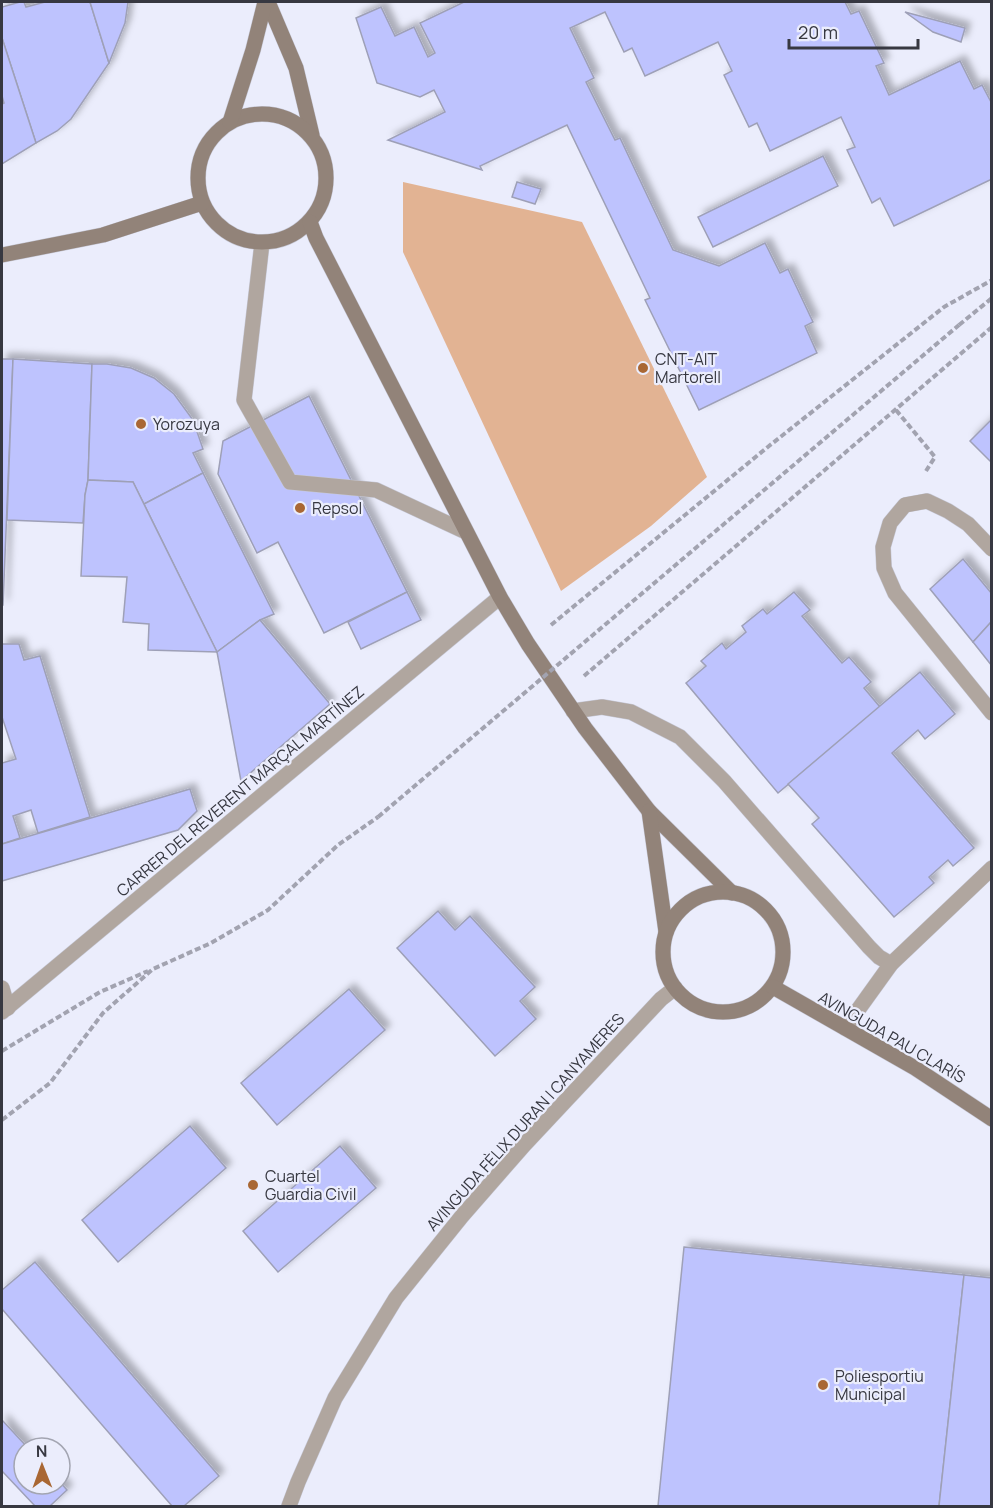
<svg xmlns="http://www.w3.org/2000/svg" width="993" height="1508" font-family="Manrope,sans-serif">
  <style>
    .green { fill: #e2b393 }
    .building { fill: #bec3fe; stroke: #9ea0b7; stroke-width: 1.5; filter: url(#shadow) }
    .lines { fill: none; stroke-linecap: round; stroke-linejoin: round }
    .lane-casing { stroke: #c7c9d7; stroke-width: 16 }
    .street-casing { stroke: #c7c9d7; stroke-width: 16 }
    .secondary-casing { stroke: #c7c9d7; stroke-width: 16 }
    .path { stroke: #a2a3b0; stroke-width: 4; stroke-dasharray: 6 3; stroke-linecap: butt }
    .lane { stroke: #b0a69f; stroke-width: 15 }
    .street { stroke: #b0a69f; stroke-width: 15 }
    .secondary { stroke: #928379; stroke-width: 15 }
    .path-bridge { stroke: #a2a3b0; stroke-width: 4; stroke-dasharray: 6 3; stroke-linecap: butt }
    .poi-dot { fill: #a96734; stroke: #ebedfc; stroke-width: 2 }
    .labels { text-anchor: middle; stroke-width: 4.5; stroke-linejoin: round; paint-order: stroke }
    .poi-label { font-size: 16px; fill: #373841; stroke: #ebedfc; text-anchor: start }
    .street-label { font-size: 16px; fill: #373841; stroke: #ebedfc }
  </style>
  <defs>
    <filter id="shadow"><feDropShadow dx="5.5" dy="-5.5" stdDeviation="3" flood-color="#0004"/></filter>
  </defs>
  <rect width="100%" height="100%" fill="#ebedfc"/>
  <path class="green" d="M 403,182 L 582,222 L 707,477 L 651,526 L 561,591 L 403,252 Z"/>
  <g class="building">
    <path d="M 20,2 L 24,2 L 26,7 L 45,2 L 90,2 L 109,63 L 71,119 L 57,131 L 36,143 L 2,38 L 2,7 Z"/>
    <path d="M 90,2 L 128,2 L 125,23 L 109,63 Z"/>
    <path d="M 464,2 L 845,2 L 851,14 L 859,11 L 884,63 L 876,66 L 889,95 L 960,61 L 974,89 L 982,85 L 992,104 L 992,179 L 894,226 L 880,198 L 872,203 L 847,150 L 855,147 L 841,117 L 770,151 L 757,123 L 749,127 L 724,75 L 732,71 L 718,42 L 645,76 L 632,48 L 624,52 L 605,12 L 570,28 L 594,78 L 586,82 L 615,140 L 620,138 L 673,250 L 719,266 L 765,243 L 780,273 L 788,269 L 813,322 L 805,326 L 817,353 L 699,410 L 645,300 L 650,298 L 567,125 L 480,166 L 482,170 L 388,140 L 445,112 L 434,90 L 420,97 L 377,83 L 356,18 L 381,7 L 395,36 L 414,27 L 428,57 L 435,53 L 420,23 Z"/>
    <path d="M 905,12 L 965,28 L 961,42 L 933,32 Z"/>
    <path d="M 2,38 L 36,143 L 2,164 L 2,104 L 4,103 L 2,96 Z"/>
    <path d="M 823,156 L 838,186 L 713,247 L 698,217 Z"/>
    <path d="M 517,182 L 541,189 L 535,204 L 512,197 Z"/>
    <path d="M 2,359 L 13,359 L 3,605 L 2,605 Z"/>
    <path d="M 13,359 L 92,364 L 88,480 L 85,495 L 83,523 L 7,520 Z"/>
    <path d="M 92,364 L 107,364 L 131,368 L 154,378 L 174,394 L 193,420 L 203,449 L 193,453 L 203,473 L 144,504 L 133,482 L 88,480 Z"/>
    <path d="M 309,396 L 407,592 L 324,633 L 278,542 L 257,553 L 218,474 L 223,441 Z"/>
    <path d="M 992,419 L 992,463 L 970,441 Z"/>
    <path d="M 203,473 L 274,614 L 260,620 L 217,652 L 144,504 Z"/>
    <path d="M 88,480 L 133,482 L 217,652 L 148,650 L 149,624 L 123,622 L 127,577 L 81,576 L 85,495 Z"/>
    <path d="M 963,559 L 992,594 L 992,621 L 973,642 L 930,589 Z"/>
    <path d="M 407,592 L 421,620 L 361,649 L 348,622 Z"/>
    <path d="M 794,592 L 810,610 L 802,616 L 842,663 L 849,657 L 871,682 L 864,688 L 880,707 L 778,793 L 686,683 L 706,666 L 701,661 L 722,643 L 726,649 L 746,632 L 742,626 L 763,609 L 767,614 Z"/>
    <path d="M 260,620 L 330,704 L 241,781 L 217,652 Z"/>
    <path d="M 992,621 L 992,666 L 973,642 Z"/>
    <path d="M 2,644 L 19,644 L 24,660 L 40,656 L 90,817 L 38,833 L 31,810 L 13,816 L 20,838 L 2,844 L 2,763 L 16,759 L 2,717 Z"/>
    <path d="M 920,672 L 955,714 L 925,739 L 918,730 L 892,753 L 974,848 L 953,866 L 948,860 L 929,877 L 934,883 L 894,917 L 812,824 L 819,818 L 788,784 Z"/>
    <path d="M 190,789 L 197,811 L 178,830 L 2,881 L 2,844 Z"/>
    <path d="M 438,911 L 455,930 L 470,916 L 535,987 L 520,1001 L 536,1019 L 495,1056 L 397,948 Z"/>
    <path d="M 349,989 L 385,1030 L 277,1125 L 241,1083 Z"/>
    <path d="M 190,1126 L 226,1168 L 118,1262 L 82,1220 Z"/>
    <path d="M 340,1146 L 376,1188 L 278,1272 L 243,1231 Z"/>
    <path d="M 684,1247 L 964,1275 L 939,1506 L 658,1506 Z"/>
    <path d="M 35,1262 L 219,1476 L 184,1506 L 172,1506 L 2,1309 L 2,1290 Z"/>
    <path d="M 964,1275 L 992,1278 L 992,1506 L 939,1506 Z"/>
    <path d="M 2,1420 L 28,1448 L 24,1448 L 24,1484 L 60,1484 L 60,1482 L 67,1490 L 50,1506 L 35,1506 L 2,1471 Z"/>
  </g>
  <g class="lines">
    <defs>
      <g id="lane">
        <path d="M 262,243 L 244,400 L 290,482 L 376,490 L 466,532"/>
        <path d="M 573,711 L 602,707 L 631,712 L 680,737 L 724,781 L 869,947 L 879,957 L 891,964"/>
        <path d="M 845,1028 L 891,964 L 992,868"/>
      </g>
      <g id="street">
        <path d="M 992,549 L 968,524 L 948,511 L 927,501 L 905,505 L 890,523 L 883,547 L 884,568 L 895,593 L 992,713"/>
        <path d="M 2,988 L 8,1008"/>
        <path d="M 2,1012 L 500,597"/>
        <path d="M 289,1506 L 298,1482 L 335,1398 L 396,1298 L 462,1216 L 525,1144 L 661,999 L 675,988"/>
      </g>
      <g id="secondary">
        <path d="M 268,2 L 296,68 L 312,135"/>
        <circle cx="262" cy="178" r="64"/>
        <path d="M 230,122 L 253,50 L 265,2"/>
        <path d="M 310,222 L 316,238 L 500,597 L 528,644 L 585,728 L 649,811 L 732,893"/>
        <path d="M 2,255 L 103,235 L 202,203"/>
        <path d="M 649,811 L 666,932"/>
        <circle cx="723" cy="952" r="60"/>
        <path d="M 773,987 L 915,1068 L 992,1119"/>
      </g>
    </defs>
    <use href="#lane" class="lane-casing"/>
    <use href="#street" class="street-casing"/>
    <use href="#secondary" class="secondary-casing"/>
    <g class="path">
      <path d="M 959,325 L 992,298"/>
      <path d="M 896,410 L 935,457 L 926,471"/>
      <path d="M 551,625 L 769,446 L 944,307 L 992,280"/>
      <path d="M 584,676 L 992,327"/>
      <path d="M 2,1051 L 100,992 L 148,971"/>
      <path d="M 2,1120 L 50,1083 L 103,1013 L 153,969 L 211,943 L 268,910 L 338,845 L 378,817"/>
    </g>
    <use href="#lane" class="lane"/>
    <use href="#street" class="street"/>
    <use href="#secondary" class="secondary"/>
    <path class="path-bridge" d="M 378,817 L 959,325"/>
  </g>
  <g class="poi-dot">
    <circle cx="643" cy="368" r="6"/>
    <circle cx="141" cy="424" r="6"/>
    <circle cx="300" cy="508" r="6"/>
    <circle cx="253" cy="1185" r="6"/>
    <circle cx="823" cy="1385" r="6"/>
  </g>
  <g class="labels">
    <g class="poi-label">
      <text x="655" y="365">CNT-AIT<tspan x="655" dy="18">Martorell</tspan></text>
      <text x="153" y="430">Yorozuya</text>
      <text x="312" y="514">Repsol</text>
      <text x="265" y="1182">Cuartel<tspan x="265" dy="18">Guardia Civil</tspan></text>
      <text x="835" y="1382">Poliesportiu<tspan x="835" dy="18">Municipal</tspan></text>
    </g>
    <g class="street-label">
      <text transform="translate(240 791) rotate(-40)" y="6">CARRER DEL REVERENT MARÇAL MARTÍNEZ</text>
      <text transform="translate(892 1037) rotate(30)" y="6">AVINGUDA PAU CLARÍS</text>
      <text transform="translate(525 1122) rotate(-48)" y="6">AVINGUDA FÈLIX DURAN I CANYAMERES</text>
    </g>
  </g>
  <rect width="993" height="1508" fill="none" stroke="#373841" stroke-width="6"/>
  <g transform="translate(42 1466) rotate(359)"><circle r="28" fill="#ebedfc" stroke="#a3a5b1" stroke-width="1.5"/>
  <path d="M0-4.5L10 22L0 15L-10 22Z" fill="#a96734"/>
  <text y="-9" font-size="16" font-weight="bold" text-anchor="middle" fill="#373841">N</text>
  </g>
  <path d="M789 39v9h129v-9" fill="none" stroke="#373841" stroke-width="3"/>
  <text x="798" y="39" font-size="18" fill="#373841" stroke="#ebedfc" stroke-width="4.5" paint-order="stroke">20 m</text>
</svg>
